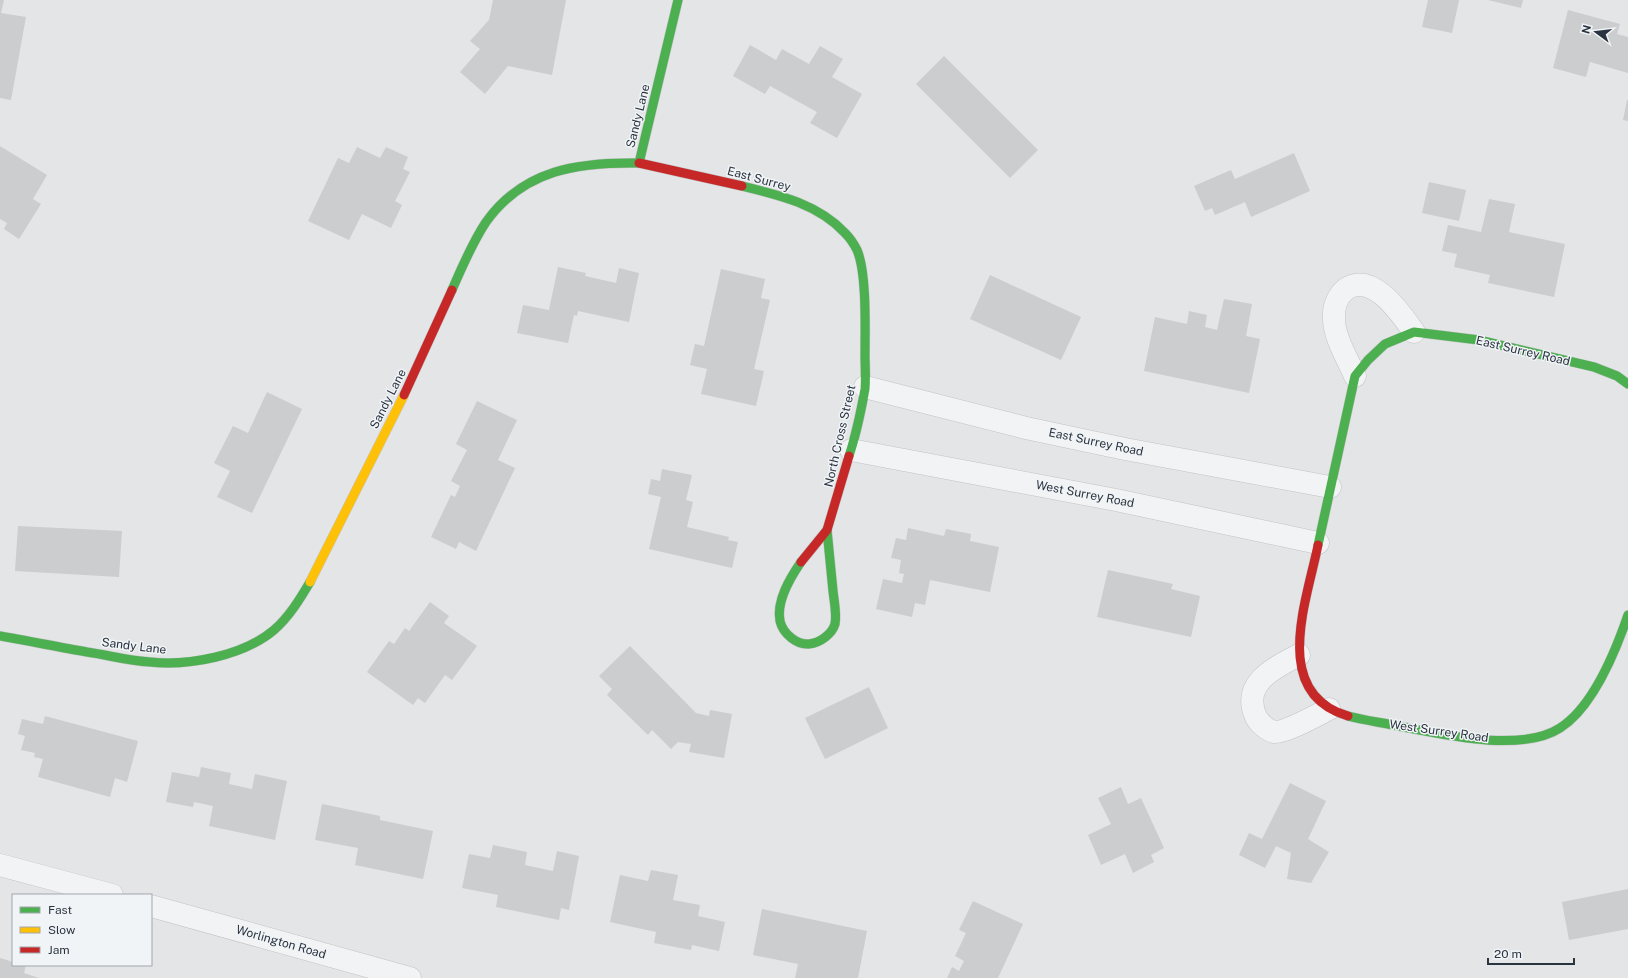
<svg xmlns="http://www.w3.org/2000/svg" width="1628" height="978" font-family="'Public Sans',sans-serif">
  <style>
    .building { fill: #cbcdcf }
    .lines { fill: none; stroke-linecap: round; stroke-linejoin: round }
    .street-casing { stroke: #c1c3c5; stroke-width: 23 }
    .fast-casing { stroke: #c1c3c5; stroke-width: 10 }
    .slow-casing { stroke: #c1c3c5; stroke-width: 10 }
    .jam-casing { stroke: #c1c3c5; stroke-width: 10 }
    .street { stroke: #f2f3f4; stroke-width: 22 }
    .fast { stroke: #4caf50; stroke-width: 9 }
    .slow { stroke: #ffc107; stroke-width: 9 }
    .jam { stroke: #c62828; stroke-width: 9 }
    .labels { text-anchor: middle; stroke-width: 3; stroke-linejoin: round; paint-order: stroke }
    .street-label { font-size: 12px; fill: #2a3440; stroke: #f1f4f6 }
  </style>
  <rect width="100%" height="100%" fill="#e3e5e7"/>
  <g class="building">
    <path d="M 0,0 L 4,0 L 1,13 L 26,17 L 11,100 L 0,98 Z"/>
    <path d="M 493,0 L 566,0 L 552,75 L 508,66 L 485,94 L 460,72 L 480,49 L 470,41 L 489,20 Z"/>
    <path d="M 1428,0 L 1459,0 L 1452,33 L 1422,27 Z"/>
    <path d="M 1488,0 L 1523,0 L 1521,8 Z"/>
    <path d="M 1568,10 L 1620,24 L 1617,34 L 1628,37 L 1628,73 L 1590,62 L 1586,77 L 1553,68 Z"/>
    <path d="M 750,45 L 776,60 L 782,49 L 809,64 L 820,46 L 843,59 L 832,77 L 862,94 L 837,138 L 810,123 L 817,112 L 770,86 L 765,94 L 733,76 Z"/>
    <path d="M 944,56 L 1038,150 L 1010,178 L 916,84 Z"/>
    <path d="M 1627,100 L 1628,100 L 1628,121 L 1623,120 Z"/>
    <path d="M 0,146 L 47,175 L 33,199 L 41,204 L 19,239 L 4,229 L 7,223 L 0,219 Z"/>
    <path d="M 357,147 L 380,158 L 386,147 L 408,157 L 403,169 L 410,172 L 395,201 L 402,205 L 391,228 L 362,214 L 349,240 L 308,221 L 338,158 L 349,163 Z"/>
    <path d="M 1294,153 L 1310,191 L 1251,217 L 1245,202 L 1215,215 L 1212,208 L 1205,211 L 1194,186 L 1231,170 L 1235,179 Z"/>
    <path d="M 1429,182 L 1466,190 L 1459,221 L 1422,213 Z"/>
    <path d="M 1489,199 L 1515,204 L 1509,232 L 1565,244 L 1554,297 L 1488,283 L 1490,275 L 1454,267 L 1457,254 L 1442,251 L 1448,225 L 1481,232 Z"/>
    <path d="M 558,267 L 586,273 L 585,276 L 616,283 L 619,268 L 639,273 L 629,322 L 578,311 L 577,316 L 574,315 L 568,343 L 517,333 L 523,305 L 549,310 Z"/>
    <path d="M 721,269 L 765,279 L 761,298 L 770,300 L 754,369 L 764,371 L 756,406 L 701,394 L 707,369 L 690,365 L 695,344 L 704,346 Z"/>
    <path d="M 990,275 L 1081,317 L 1061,360 L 970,319 Z"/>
    <path d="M 1224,299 L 1252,304 L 1246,336 L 1260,339 L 1249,393 L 1144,371 L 1155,317 L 1187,324 L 1189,311 L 1207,315 L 1205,327 L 1217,330 Z"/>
    <path d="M 267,392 L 302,409 L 252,513 L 217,497 L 230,471 L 214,463 L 233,426 L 248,433 Z"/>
    <path d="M 477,401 L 517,420 L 498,460 L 515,468 L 476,551 L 459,542 L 456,549 L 431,537 L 451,495 L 455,497 L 460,486 L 451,481 L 467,450 L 456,444 Z"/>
    <path d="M 662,469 L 692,475 L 686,500 L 693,502 L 687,527 L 729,537 L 728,540 L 738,542 L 732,568 L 649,549 L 661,497 L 648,494 L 651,479 L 660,481 Z"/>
    <path d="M 18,526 L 122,531 L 119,577 L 15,571 Z"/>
    <path d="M 908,528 L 944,536 L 946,529 L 971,534 L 970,541 L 999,547 L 990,592 L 930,580 L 925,605 L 915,603 L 912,617 L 876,609 L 883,579 L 902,583 L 904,574 L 899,573 L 901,560 L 891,558 L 896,538 L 906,540 Z"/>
    <path d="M 1108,570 L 1173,584 L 1171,589 L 1200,596 L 1191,637 L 1097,617 Z"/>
    <path d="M 430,602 L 449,616 L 444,623 L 477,646 L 452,680 L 445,675 L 425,703 L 418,698 L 413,705 L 367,672 L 389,641 L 394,644 L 405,628 L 409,631 Z"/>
    <path d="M 630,646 L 696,713 L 709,716 L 710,710 L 732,714 L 724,758 L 689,752 L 691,744 L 678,742 L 671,749 L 652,730 L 648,735 L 607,695 L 612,689 L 599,676 Z"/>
    <path d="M 869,687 L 888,728 L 825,759 L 805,718 Z"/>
    <path d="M 45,716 L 138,741 L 127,782 L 115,778 L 110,797 L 38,777 L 43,759 L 34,757 L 35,753 L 21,750 L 25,736 L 18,734 L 22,719 L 43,724 Z"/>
    <path d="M 201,767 L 231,773 L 229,784 L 252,789 L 255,774 L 287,781 L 275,840 L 209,826 L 213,806 L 194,802 L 193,807 L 166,802 L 172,772 L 199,777 Z"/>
    <path d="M 1290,783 L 1326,801 L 1308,839 L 1329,852 L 1311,883 L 1287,879 L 1291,853 L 1276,846 L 1265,868 L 1239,855 L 1249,833 L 1262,839 Z"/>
    <path d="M 1121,787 L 1128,804 L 1141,798 L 1164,848 L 1151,855 L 1154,862 L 1133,873 L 1125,854 L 1101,865 L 1088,835 L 1111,824 L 1098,798 Z"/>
    <path d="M 322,804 L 380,816 L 380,820 L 433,831 L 423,879 L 355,865 L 358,848 L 315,840 Z"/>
    <path d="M 493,845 L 527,852 L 525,865 L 553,871 L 557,851 L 579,856 L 569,910 L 561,908 L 559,920 L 496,907 L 498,895 L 462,888 L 469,854 L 490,858 Z"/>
    <path d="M 651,870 L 678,875 L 673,900 L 700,905 L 698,916 L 725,922 L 719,951 L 692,945 L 691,950 L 654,943 L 656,932 L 610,922 L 620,875 L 648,881 Z"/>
    <path d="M 1628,889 L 1628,929 L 1569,940 L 1562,902 Z"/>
    <path d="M 973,901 L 1023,924 L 998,978 L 947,978 L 952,967 L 959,971 L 964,961 L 955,956 L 966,933 L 959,930 Z"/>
    <path d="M 762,909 L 867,931 L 858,978 L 795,978 L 798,964 L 753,955 Z"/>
    <path d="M 0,958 L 13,962 L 13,965 L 26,965 L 24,973 L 39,978 L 0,978 Z"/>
  </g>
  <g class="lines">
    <defs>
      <g id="street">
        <path d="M 1355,376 C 1348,360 1334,337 1334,319 C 1333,308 1337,296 1346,289 C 1373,271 1401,314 1414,332"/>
        <path d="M 865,387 L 1026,428 L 1125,449 L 1330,487"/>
        <path d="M 851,450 L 1116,500 L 1318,543"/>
        <path d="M 1299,655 C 1274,668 1241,683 1256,717 C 1259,723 1268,731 1275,732 C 1287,732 1317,715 1329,709"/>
        <path d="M 0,865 L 112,895"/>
        <path d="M 151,906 L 410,978"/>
      </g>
      <g id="fast">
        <path d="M 742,186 C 779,195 818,204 845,233 C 849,237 854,244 857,250 C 867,273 865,329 865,355 C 865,366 866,378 865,389 C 861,411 856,435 849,456"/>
        <path d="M 452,290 C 462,267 472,243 486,222 C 524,169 579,162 639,163 L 678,0"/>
        <path d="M 1318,545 L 1355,376 L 1368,360 L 1385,344 L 1414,332 L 1479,340 L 1594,367 L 1617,376 L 1628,384"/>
        <path d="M 801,562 C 790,578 776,601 780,621 C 783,634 797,645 809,644 C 820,643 832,634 835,624 C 837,614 834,601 833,591 C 831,571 829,550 827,530"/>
        <path d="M 0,636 C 29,641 58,647 87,652 C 108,655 129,661 150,662 C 189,666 243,656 274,630 C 289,617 300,599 310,582"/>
        <path d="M 1348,716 C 1363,720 1378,722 1393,725 C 1437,733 1520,754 1560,728 C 1593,707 1616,650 1628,615"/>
      </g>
      <path id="slow" d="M 310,582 L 404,395"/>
      <g id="jam">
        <path d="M 639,163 L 742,186"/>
        <path d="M 404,395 L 452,290"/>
        <path d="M 1318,545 C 1307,601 1270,693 1348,716"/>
        <path d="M 801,562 L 827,530 L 849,456"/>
      </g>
    </defs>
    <use href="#street" class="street-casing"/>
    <use href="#fast" class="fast-casing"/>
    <use href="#slow" class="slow-casing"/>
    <use href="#jam" class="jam-casing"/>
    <use href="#street" class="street"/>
    <use href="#fast" class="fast"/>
    <use href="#slow" class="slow"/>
    <use href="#jam" class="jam"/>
  </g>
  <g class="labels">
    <g class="street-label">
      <text transform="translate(638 116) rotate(-76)" y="4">Sandy Lane</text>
      <text transform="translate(759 179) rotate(15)" y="4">East Surrey</text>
      <text transform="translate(1523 351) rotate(13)" y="4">East Surrey Road</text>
      <text transform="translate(388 399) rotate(-63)" y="4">Sandy Lane</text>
      <text transform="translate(840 436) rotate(-77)" y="4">North Cross Street</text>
      <text transform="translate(1096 442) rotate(12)" y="4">East Surrey Road</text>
      <text transform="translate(1085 494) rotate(11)" y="4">West Surrey Road</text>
      <text transform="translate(134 646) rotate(7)" y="4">Sandy Lane</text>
      <text transform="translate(1439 731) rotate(8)" y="4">West Surrey Road</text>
      <text transform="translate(281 942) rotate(16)" y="4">Worlington Road</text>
    </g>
  </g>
  <rect x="12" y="894" width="140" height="72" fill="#f1f4f6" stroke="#a1a7ad"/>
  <rect x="20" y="907" width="20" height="6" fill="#4caf50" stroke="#a1a7ad"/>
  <text x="48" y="914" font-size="12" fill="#2a3440">Fast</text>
  <rect x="20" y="927" width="20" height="6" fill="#ffc107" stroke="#a1a7ad"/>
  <text x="48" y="934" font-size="12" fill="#2a3440">Slow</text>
  <rect x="20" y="947" width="20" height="6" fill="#c62828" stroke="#a1a7ad"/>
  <text x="48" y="954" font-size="12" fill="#2a3440">Jam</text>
  <g transform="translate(1596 32) rotate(285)" stroke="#f1f4f6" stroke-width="3" paint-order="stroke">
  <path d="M0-3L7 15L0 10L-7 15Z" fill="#2a3440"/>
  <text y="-6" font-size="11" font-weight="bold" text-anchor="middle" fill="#2a3440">N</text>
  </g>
  <path d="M1488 958v6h86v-6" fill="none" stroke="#2a3440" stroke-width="2"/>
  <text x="1494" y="958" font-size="12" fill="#2a3440" stroke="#f1f4f6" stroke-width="3" paint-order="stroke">20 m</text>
</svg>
